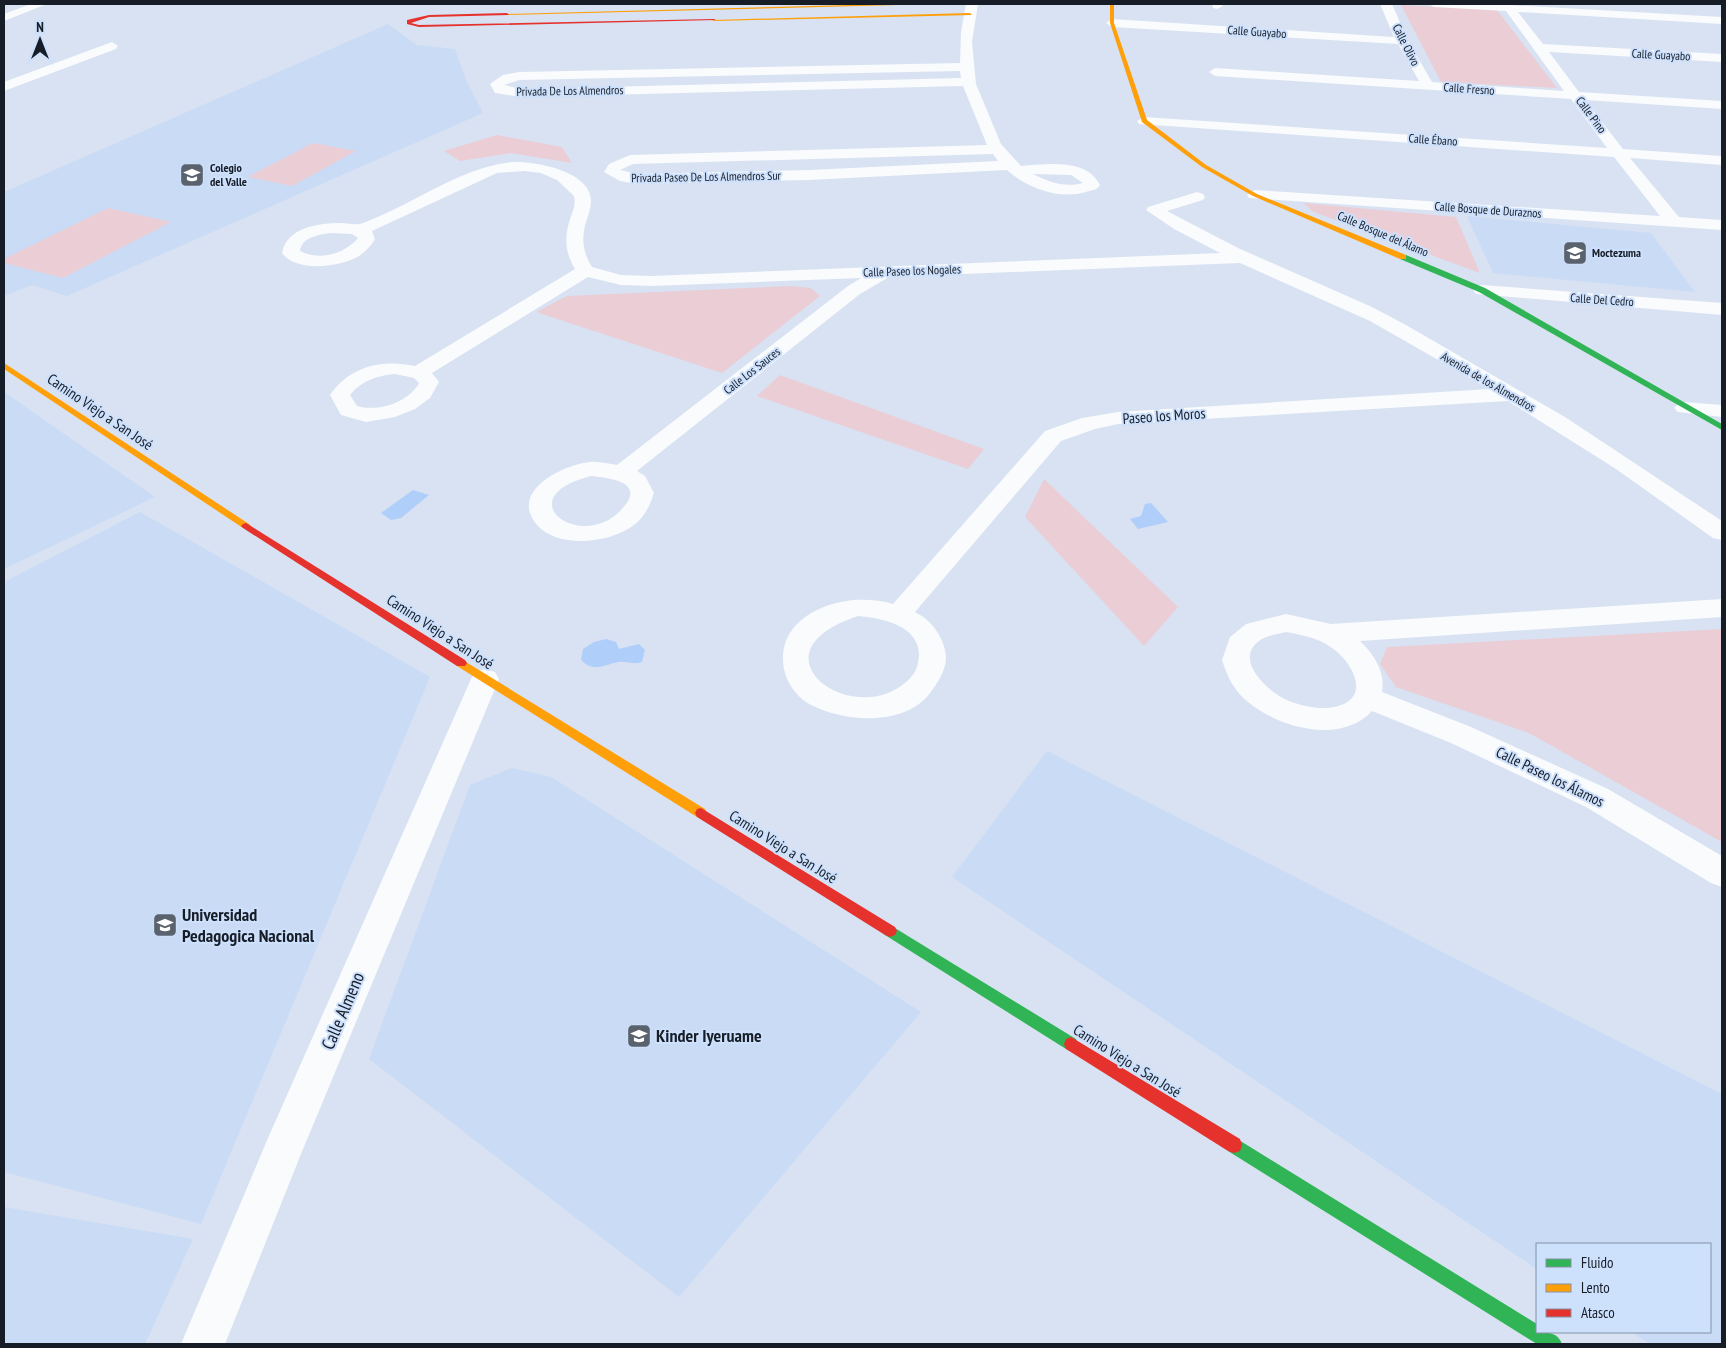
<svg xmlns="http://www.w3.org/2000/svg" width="1726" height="1348" font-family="'PT Sans Narrow',sans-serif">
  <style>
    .built { fill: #cadbf5 }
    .green { fill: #ebcdd5 }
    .water { fill: #afcefa }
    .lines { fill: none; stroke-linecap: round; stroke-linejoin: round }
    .street { fill: #f9fbfd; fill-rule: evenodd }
    .fast { fill: #30b455; fill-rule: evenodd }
    .slow { fill: #ff9f0a; fill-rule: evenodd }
    .jam { fill: #e5322d; fill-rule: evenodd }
    .labels { text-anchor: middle; stroke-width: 4; stroke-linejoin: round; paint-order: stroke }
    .far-street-label { font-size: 12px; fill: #161d27; stroke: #cde0fc }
    .far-poi-label { font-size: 12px; font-weight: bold; fill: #161d27; stroke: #cde0fc; text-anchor: start }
    .street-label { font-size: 15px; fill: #161d27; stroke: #cde0fc }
    .near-poi-label { font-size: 18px; font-weight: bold; fill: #161d27; stroke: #cde0fc; text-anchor: start }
    .near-street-label { font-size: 18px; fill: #161d27; stroke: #cde0fc }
  </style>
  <rect width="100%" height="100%" fill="#d8e2f2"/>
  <g class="built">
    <path d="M 388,24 L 417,45 L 455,49 L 466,80 L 483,113 L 67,296 L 32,285 L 4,296 L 4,192 Z"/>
    <path d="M 1467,216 L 1651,233 L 1695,292 L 1493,273 Z"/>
    <path d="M 4,392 L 155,497 L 4,569 Z"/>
    <path d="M 140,512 L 430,677 L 201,1224 L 4,1172 L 4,582 Z"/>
    <path d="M 1047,751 L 1722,1094 L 1722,1344 L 1650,1344 L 1631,1332 L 1710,1332 L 1710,1244 L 1537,1244 L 1537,1269 L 952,877 Z"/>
    <path d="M 512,768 L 551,777 L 921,1012 L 679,1297 L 369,1059 L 470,785 Z"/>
    <path d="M 4,1207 L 193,1239 L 145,1344 L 4,1344 Z"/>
  </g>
  <g class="green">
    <path d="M 1401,5 L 1497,10 L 1557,88 L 1441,82 Z"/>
    <path d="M 497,135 L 562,147 L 572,163 L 511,153 L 460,161 L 444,151 Z"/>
    <path d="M 313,143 L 356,151 L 292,186 L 248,177 Z"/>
    <path d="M 1303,203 L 1456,217 L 1480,273 L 1314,212 Z"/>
    <path d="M 108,208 L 171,222 L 63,278 L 4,263 L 4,259 Z"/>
    <path d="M 790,286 L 811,288 L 820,296 L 722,373 L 536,312 L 567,296 Z"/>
    <path d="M 780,375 L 984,449 L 968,469 L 757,396 Z"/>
    <path d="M 1044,479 L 1178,607 L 1144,646 L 1025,517 Z"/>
    <path d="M 1722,629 L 1722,842 L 1529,733 L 1396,687 L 1380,664 L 1387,647 Z"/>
  </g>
  <g class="water">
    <path d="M 413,490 L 429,495 L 401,518 L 391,520 L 381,513 Z"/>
    <path d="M 1151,503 L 1168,522 L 1138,529 L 1130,519 L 1141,516 L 1145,504 Z"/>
    <path d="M 606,639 L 616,642 L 619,649 L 639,644 L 645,650 L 642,662 C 633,665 627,661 618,662 C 603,665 594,673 581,660 L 583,649 L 594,642 Z"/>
  </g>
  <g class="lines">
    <g class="street">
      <path d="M 31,4 L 47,4 L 4,21 L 4,14 Z"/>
      <path d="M 966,4 L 978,4 L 972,42 L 976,84 L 1001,144 L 1021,166 C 1046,164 1087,158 1100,185 C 1097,190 1092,190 1086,192 C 1059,200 1027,188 1007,170 L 809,180 L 637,184 L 620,181 L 604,172 L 609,164 L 630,155 L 987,145 L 963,86 L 522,97 L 495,93 L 490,84 L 503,75 L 519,72 L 960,63 L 961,32 ZM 960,71 L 961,78 L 522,89 L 504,85 L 519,80 ZM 993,154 L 998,161 L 809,170 L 637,174 L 620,170 L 633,164 ZM 1033,174 L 1071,175 L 1083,183 C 1065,188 1049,182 1033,174 Z"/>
      <path d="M 1212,4 L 1222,4 L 1223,6 L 1217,9 L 1213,8 Z"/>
      <path d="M 1380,4 L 1392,4 L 1408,41 L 1432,82 L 1564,91 L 1506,11 L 1434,7 L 1428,4 L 1491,4 L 1722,17 L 1722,24 L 1518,12 L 1543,44 L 1722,54 L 1722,62 L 1549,52 L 1579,92 L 1722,101 L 1722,109 L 1585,100 L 1623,149 L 1722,156 L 1722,165 L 1630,158 L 1679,217 L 1722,220 L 1722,230 L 1249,198 L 1247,195 L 1255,190 L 1660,216 L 1614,157 L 1139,124 L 1137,121 L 1144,117 L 1607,148 L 1571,99 L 1215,76 L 1209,72 L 1215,68 L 1419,81 L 1398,44 L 1112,27 L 1106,23 L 1112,19 L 1394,37 Z"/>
      <path d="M 112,42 L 118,46 L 116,49 L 4,91 L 4,82 Z"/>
      <path d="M 513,162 C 535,161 590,171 591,200 C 591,207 589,213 587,219 C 581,237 582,251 592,267 L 621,275 L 652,276 L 1220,253 L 1174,229 L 1146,210 L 1148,207 L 1197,192 L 1203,194 L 1205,197 L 1203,200 L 1167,211 L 1238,248 L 1372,307 L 1406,325 L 1565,417 L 1722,521 L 1722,540 L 1713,538 L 1616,469 L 1508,401 L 1118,424 L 1095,429 L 1061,441 L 915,612 C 932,620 945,639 946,657 C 946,669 940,679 933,689 C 909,727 846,723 811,705 C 781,689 773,648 797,624 C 822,600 862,595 893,604 L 1045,431 L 1082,418 L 1118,412 L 1489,389 L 1370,321 L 1240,263 L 889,277 L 860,294 L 637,471 L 645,476 L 654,493 C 650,505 645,517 634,525 C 611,543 559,549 538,526 C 507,492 562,465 590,462 C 599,461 609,464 617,465 L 848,286 L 861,278 L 652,286 L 621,285 L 588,277 L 432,373 L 439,382 L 430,398 L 415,409 L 395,417 L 366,422 L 341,415 L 330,395 C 350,366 382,359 415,366 L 575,269 C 565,252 564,238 570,219 C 573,211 576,204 574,196 L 557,180 L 541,173 L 524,171 L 497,173 L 372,231 L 375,239 C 371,246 366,251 359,256 C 341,267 296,273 282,253 C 287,227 319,223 341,223 C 347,223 355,225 360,224 C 412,206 459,167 513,162 ZM 330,233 L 352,234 L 358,238 C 345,254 319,261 300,251 C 302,237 318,235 330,233 ZM 395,374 L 414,378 L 419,383 C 408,403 378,412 357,406 L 350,395 C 362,380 377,376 395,374 ZM 591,476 C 610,478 647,482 622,509 C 582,554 505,498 591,476 ZM 858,616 C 881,618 919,625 919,655 C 918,667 915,675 906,682 C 852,730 746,653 858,616 Z"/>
      <path d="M 1482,285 L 1722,303 L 1722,315 L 1476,294 L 1473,290 L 1476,286 Z"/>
      <path d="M 1685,402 L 1722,405 L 1722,417 L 1678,412 L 1674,408 L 1678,404 Z"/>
      <path d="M 1722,599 L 1722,617 L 1360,641 C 1374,654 1386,673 1382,692 L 1471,727 L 1608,789 L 1722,856 L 1722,887 L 1711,883 L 1586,807 L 1451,743 L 1372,711 C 1341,745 1279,728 1248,702 C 1234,691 1227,676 1222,660 L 1230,637 L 1246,624 L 1286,614 L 1331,624 ZM 1286,632 C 1301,635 1316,637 1329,646 C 1352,660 1374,699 1334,707 C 1319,710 1303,706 1289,701 C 1267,692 1229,656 1264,638 C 1270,635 1279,634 1286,632 Z"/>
      <path d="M 485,669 L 495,672 L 499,679 L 301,1154 L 225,1344 L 181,1344 L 268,1138 L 471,679 L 475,672 Z"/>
    </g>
    <g class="fast">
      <path d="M 1400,255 L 1406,255 L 1485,288 L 1722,424 L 1722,430 L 1479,292 L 1400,259 Z"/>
      <path d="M 890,925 L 1076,1039 L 1078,1044 L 1076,1049 L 1071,1051 L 1066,1049 L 885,935 L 883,931 L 885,927 Z"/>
      <path d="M 1234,1137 L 1537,1324 L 1537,1332 C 1549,1332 1558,1333 1562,1344 L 1537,1344 L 1228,1151 L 1226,1145 L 1228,1139 Z"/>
    </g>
    <g class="slow">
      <path d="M 887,4 L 938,4 L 507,15 L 505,14 Z"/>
      <path d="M 1110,4 L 1114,4 L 1114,23 L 1147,120 L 1206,165 L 1257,194 L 1406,255 L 1406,259 L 1400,259 L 1253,196 L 1202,167 L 1142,122 L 1110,23 Z"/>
      <path d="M 970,13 L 972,15 L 714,21 L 712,20 Z"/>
      <path d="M 4,363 L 249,524 L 251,526 L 249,528 L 243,528 L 4,369 Z"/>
      <path d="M 461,659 L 705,809 L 707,813 L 705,817 L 701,818 L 697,817 L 457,666 L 455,663 Z"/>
    </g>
    <g class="jam">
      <path d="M 507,13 L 509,15 L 429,17 L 411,23 L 419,25 L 714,19 L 716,20 L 419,27 L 407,24 L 407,20 L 429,15 Z"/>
      <path d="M 246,523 L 465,660 L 467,663 L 465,666 L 457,666 L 243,528 L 241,526 L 243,524 Z"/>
      <path d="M 701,808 L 895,927 L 897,931 L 895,935 L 890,937 L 885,935 L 697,817 L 695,813 L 697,809 Z"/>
      <path d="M 1071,1037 L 1240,1139 L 1242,1145 L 1240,1151 L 1234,1153 L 1228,1151 L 1066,1049 L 1064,1044 L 1066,1039 Z"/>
    </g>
  </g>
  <defs>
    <symbol id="school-square" viewBox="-11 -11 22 22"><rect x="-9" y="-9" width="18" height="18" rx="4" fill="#5a626e" stroke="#cde0fc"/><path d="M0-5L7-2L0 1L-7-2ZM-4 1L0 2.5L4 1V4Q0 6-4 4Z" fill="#fff"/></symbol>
    <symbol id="university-square" viewBox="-11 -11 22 22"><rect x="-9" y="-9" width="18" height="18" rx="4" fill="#5a626e" stroke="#cde0fc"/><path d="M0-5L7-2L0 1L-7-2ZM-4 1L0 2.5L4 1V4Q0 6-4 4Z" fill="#fff"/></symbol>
  </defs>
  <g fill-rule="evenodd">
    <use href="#school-square" x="178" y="161" width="28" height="28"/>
    <use href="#school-square" x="1561" y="239" width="28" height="28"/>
    <use href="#university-square" x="151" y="911" width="28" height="28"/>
    <use href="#school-square" x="625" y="1022" width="28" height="28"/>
  </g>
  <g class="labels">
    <g class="far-street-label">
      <text transform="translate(1257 32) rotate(4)" y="4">Calle Guayabo</text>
      <text transform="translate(1406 45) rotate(63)" y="4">Calle Olivo</text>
      <text transform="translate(1661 55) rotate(3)" y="4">Calle Guayabo</text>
      <text transform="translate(1469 89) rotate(4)" y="4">Calle Fresno</text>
      <text transform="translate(570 91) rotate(-1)" y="4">Privada De Los Almendros</text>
      <text transform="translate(1591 115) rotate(53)" y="4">Calle Pino</text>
      <text transform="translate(1433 140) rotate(4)" y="4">Calle Ébano</text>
      <text transform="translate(706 177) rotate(-1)" y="4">Privada Paseo De Los Almendros Sur</text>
      <text transform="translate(1488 210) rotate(4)" y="4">Calle Bosque de Duraznos</text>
      <text transform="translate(1383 234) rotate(23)" y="4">Calle Bosque del Álamo</text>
      <text transform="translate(912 271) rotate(-2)" y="4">Calle Paseo los Nogales</text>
      <text transform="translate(1602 300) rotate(4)" y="4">Calle Del Cedro</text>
      <text transform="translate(752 371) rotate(-38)" y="4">Calle Los Sauces</text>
      <text transform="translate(1488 382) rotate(30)" y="4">Avenida de los Almendros</text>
    </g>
    <g class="far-poi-label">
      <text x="210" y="172">Colegio<tspan x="210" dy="14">del Valle</tspan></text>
      <text x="1592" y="257">Moctezuma</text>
    </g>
    <g class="street-label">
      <text transform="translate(100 412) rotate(34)" y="5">Camino Viejo a San José</text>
      <text transform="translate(1164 416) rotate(-4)" y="5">Paseo los Moros</text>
      <text transform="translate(440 632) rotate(33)" y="5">Camino Viejo a San José</text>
      <text transform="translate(1550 777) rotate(26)" y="5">Calle Paseo los Álamos</text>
      <text transform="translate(783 847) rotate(32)" y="5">Camino Viejo a San José</text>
      <text transform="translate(1127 1061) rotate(32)" y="5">Camino Viejo a San José</text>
    </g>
    <g class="near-poi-label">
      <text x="182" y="921">Universidad<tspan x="182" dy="21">Pedagogica Nacional</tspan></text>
      <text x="656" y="1042">Kinder Iyeruame</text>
    </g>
    <g class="near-street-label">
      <text transform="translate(343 1011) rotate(-67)" y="6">Calle Almeno</text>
    </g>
  </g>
  <rect width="1726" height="1348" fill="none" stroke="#161d27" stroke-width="10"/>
  <rect x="1536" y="1243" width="175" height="90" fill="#cde0fc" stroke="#8492a7"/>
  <rect x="1546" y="1259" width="25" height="8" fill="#30b455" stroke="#8492a7"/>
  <text x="1581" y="1268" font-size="15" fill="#161d27">Fluido</text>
  <rect x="1546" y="1284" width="25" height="8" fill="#ff9f0a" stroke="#8492a7"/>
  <text x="1581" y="1293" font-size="15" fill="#161d27">Lento</text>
  <rect x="1546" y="1309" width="25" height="8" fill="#e5322d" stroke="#8492a7"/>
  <text x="1581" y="1318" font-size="15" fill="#161d27">Atasco</text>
  <g transform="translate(40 40)" stroke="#cde0fc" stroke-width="4" paint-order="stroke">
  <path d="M0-4L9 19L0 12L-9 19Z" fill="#161d27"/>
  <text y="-8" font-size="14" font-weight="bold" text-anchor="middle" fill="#161d27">N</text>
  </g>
</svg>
